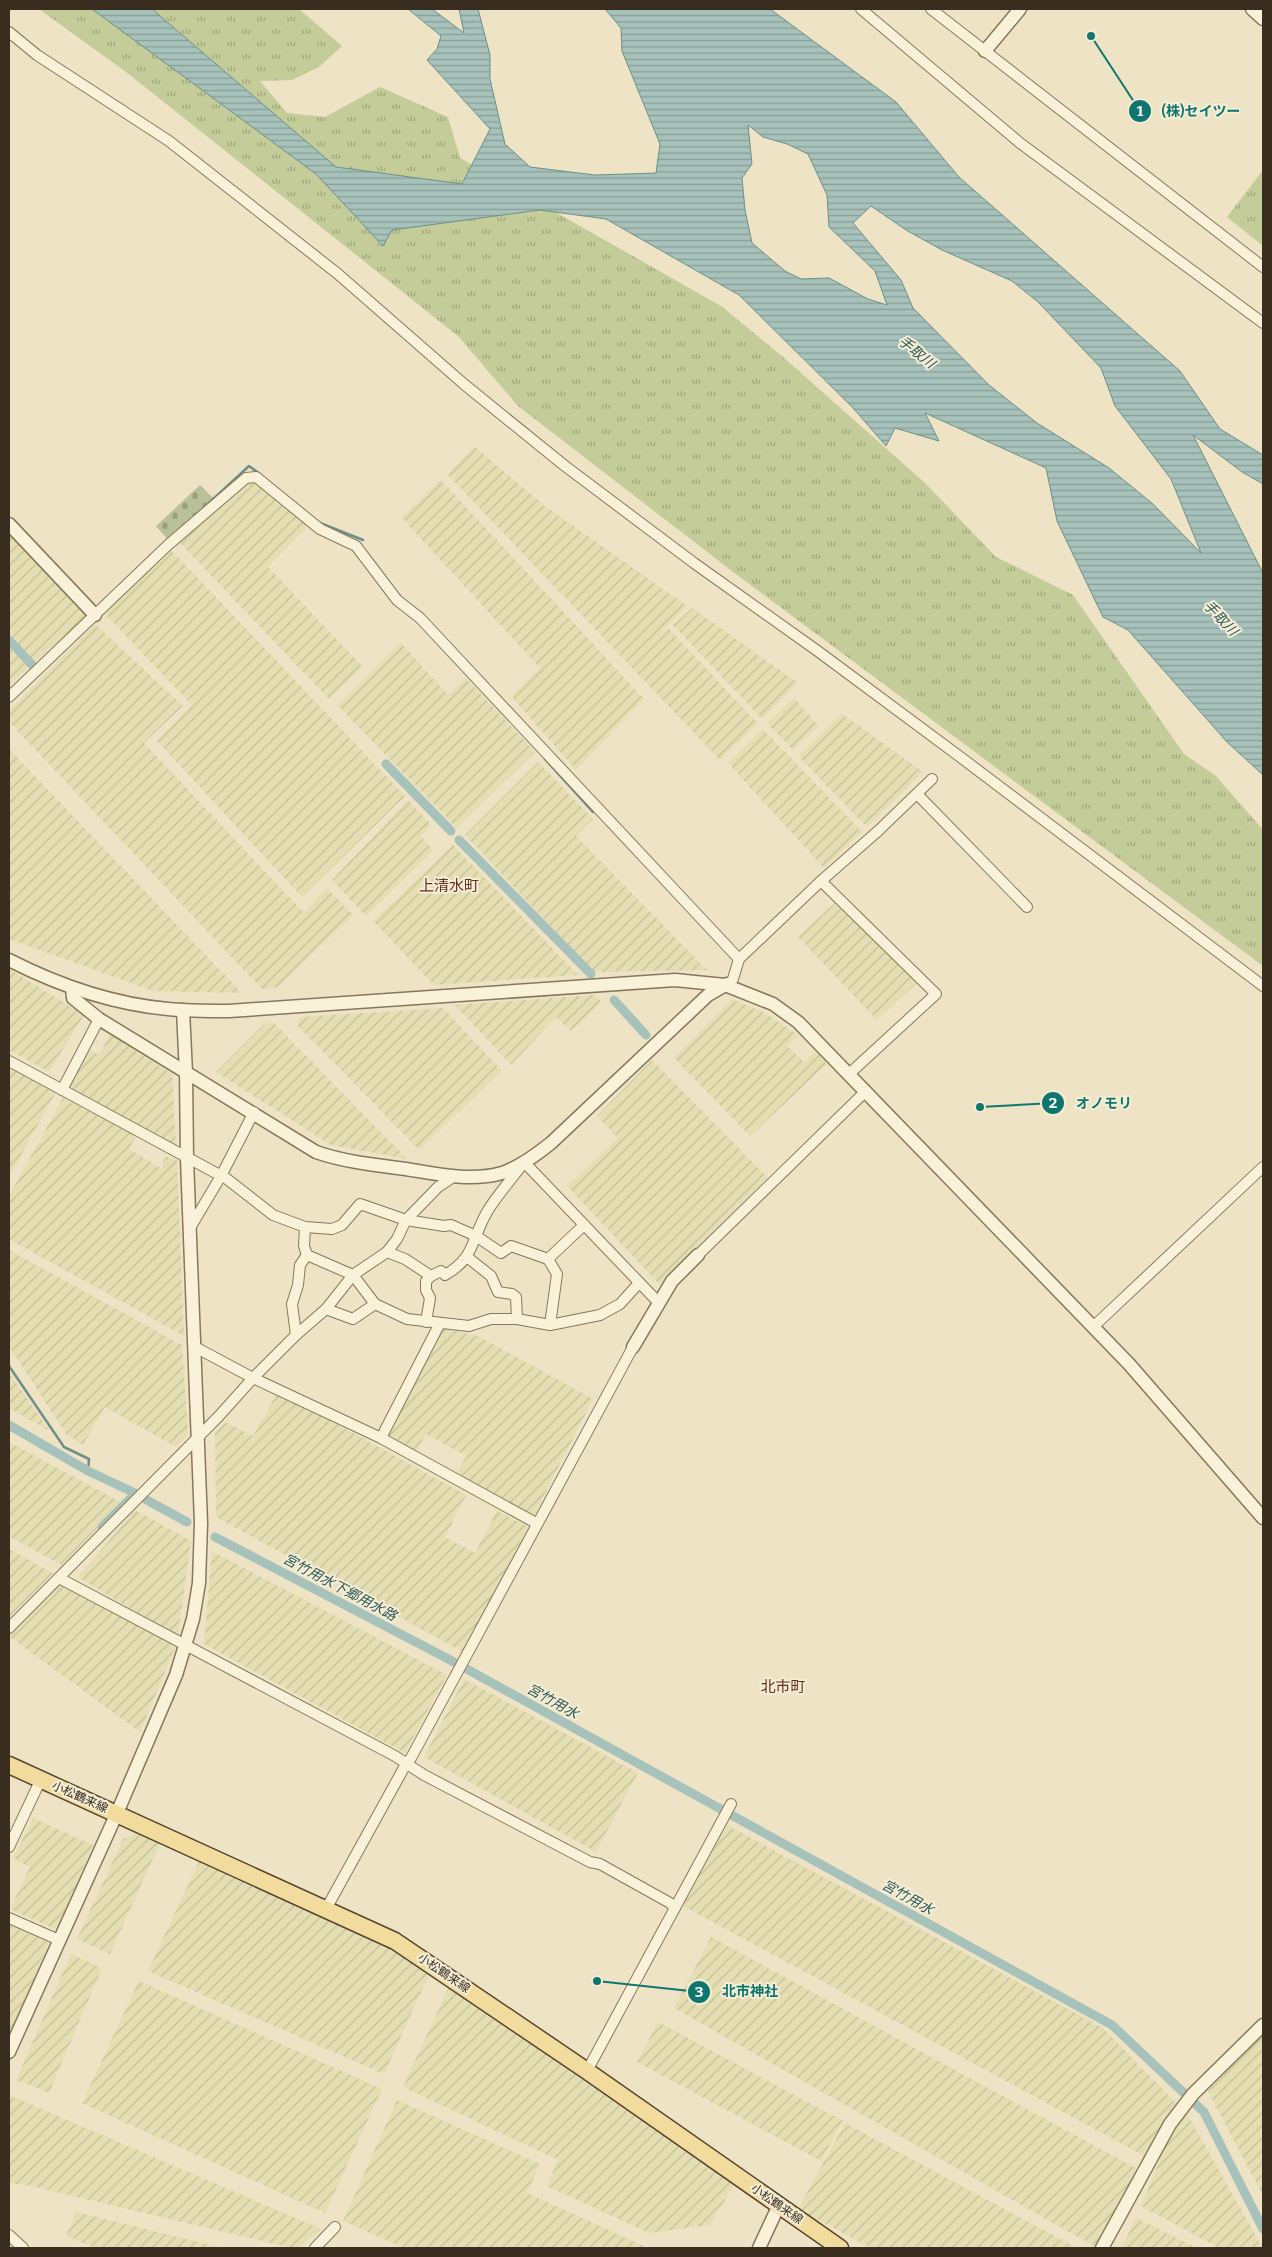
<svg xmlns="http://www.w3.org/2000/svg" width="1272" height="2257" font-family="Bitter,'Noto Sans JP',serif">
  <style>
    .farmland { fill: url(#farmland-furrows) }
    .grass { fill: url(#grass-tufts) }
    .cemetery { fill: url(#cemetery-stones) }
    .water { fill: url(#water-rules); stroke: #6d9089; fill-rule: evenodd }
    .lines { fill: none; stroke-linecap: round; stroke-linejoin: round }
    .stream { stroke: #6d9089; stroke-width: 2.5 }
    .canal { stroke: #a7c1bb; stroke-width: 9 }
    .minor-casing { stroke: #89765b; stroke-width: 12 }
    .tertiary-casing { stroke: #89765b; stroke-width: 15 }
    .primary-casing { stroke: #57442f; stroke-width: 19 }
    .minor { stroke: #f9f1d8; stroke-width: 10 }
    .tertiary { stroke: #f9f1d8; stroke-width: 12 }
    .primary { stroke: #f1db9d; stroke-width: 16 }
    .labels { text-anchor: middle; stroke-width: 4; stroke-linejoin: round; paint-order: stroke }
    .street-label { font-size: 12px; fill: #392d1f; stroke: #f5edd5 }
    .water-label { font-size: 14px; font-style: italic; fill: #2e5958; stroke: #f5edd5 }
    .quarter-label { font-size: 15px; fill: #65311f; stroke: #f5edd5 }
    .leader { fill: none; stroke: #0f766e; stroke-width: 2 }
    .callout-dot { fill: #0f766e; stroke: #f5edd5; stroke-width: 2 }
    .mark-label { font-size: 15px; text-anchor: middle; font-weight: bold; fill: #fff }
    .callout-label { font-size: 14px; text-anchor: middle; font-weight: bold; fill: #0f766e; stroke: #f5edd5; stroke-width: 4; stroke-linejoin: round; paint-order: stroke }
  </style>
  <defs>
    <pattern id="farmland-furrows" width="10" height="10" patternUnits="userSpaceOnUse" patternTransform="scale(1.25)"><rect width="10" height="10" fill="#e4deb2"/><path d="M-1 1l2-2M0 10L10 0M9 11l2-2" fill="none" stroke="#c4bf99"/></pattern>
    <pattern id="grass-tufts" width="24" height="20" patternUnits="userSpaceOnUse" patternTransform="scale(1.25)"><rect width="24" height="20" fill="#c4cc99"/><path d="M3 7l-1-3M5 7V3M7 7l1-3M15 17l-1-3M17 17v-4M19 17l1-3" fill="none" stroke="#a0a67c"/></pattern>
    <pattern id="cemetery-stones" width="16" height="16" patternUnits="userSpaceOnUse" patternTransform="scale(1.25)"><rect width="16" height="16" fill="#bac198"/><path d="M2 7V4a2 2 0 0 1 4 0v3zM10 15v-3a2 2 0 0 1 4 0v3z" fill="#989d7b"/></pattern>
    <pattern id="water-rules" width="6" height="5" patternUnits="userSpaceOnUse" patternTransform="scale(1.25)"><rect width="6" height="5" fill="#a7c1bb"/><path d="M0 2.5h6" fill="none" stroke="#899d97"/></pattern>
  </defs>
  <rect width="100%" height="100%" fill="#eee4c5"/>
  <g class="farmland">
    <path d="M 475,447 L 545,506 L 687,606 L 648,646 L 668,628 L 758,724 L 720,760 L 447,474 Z"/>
    <path d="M 441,480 L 644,699 L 576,770 L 511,696 L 540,668 L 401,517 Z"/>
    <path d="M 247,483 L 257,484 L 308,526 L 268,567 L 363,667 L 329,699 L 180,543 Z"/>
    <path d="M 9,534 L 86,616 L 9,685 Z"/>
    <path d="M 172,551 L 405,796 L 302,897 L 157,741 L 192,705 L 104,613 Z"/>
    <path d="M 692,608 L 798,683 L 762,719 L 673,625 Z"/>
    <path d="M 95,624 L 183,706 L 144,743 L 304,913 L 327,888 L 353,915 L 278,987 L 262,989 L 9,722 L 9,710 Z"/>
    <path d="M 400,642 L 448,695 L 466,678 L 535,752 L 457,828 L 337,705 Z"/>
    <path d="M 794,698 L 819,726 L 793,750 L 767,723 Z"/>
    <path d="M 841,713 L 923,772 L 867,827 L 798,756 Z"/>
    <path d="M 763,729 L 862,832 L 824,868 L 728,763 Z"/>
    <path d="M 9,749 L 242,993 L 153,991 L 9,939 Z"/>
    <path d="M 538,762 L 593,819 L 576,836 L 707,970 L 594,972 L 465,835 Z"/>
    <path d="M 408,800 L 431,825 L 421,836 L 433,851 L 366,916 L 332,880 Z"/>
    <path d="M 453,845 L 578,975 L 434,985 L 373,921 Z"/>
    <path d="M 839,899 L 918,982 L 877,1020 L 798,937 Z"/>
    <path d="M 9,969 L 84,1015 L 49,1072 L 9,1050 Z"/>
    <path d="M 594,995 L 602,1002 L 571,1031 L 556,1017 L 511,1065 L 455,1005 Z"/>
    <path d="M 732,999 L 763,1012 L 798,1035 L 787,1046 L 804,1062 L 816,1051 L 827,1064 L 750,1136 L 674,1058 Z"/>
    <path d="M 443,1008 L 502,1071 L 419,1150 L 298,1026 L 299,1017 Z"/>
    <path d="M 273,1022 L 407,1159 L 331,1145 L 216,1072 L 264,1024 Z"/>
    <path d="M 110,1034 L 172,1074 L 176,1148 L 67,1087 L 88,1049 L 99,1055 Z"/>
    <path d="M 652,1060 L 768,1178 L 660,1285 L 567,1186 L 618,1138 L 597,1116 Z"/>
    <path d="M 9,1067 L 56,1092 L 9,1177 Z"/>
    <path d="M 63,1098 L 136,1136 L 129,1149 L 162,1169 L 165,1156 L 177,1160 L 184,1336 L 9,1239 L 9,1196 Z"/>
    <path d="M 9,1250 L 182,1345 L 188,1435 L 176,1447 L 105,1407 L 83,1445 L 66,1434 L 9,1346 Z"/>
    <path d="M 443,1328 L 478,1336 L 593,1399 L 534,1515 L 457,1474 L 466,1456 L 426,1434 L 416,1451 L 386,1435 Z"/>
    <path d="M 9,1372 L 48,1429 L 48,1430 L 9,1408 Z"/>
    <path d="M 278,1392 L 466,1495 L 445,1537 L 475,1553 L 497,1511 L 528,1527 L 463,1652 L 216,1517 L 215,1432 L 226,1422 L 253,1436 Z"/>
    <path d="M 9,1442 L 122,1503 L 61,1565 L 9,1536 Z"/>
    <path d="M 135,1510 L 191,1541 L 178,1637 L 78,1577 Z"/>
    <path d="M 9,1549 L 53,1573 L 9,1618 Z"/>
    <path d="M 212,1551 L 447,1675 L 405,1753 L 204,1644 Z"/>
    <path d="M 63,1584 L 176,1646 L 140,1732 L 10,1637 L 9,1633 L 57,1586 Z"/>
    <path d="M 464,1679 L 638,1773 L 596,1852 L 424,1757 Z"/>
    <path d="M 33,1818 L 93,1845 L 57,1930 L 10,1909 L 30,1867 L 13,1858 Z"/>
    <path d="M 727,1825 L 1103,2028 L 1176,2103 L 1146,2157 L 683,1906 Z"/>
    <path d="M 140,1831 L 161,1841 L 110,1954 L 77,1939 L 123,1839 Z"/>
    <path d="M 200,1859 L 399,1947 L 431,1970 L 384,2074 L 148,1971 Z"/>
    <path d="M 9,1925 L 49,1943 L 9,2035 Z"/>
    <path d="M 711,1937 L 1139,2170 L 1097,2248 L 674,2008 Z"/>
    <path d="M 71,1954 L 102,1968 L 49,2093 L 16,2080 Z"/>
    <path d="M 139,1981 L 382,2089 L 325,2213 L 82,2103 Z"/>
    <path d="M 451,1982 L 735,2183 L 710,2225 L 649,2233 L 547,2186 L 558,2160 L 403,2087 Z"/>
    <path d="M 658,2022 L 843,2121 L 821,2161 L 637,2062 Z"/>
    <path d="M 1263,2035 L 1263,2196 L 1208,2091 Z"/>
    <path d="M 9,2095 L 321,2229 L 297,2248 L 292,2248 L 26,2185 L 9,2183 Z"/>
    <path d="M 397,2100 L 540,2164 L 527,2193 L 648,2248 L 404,2248 L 343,2221 Z"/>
    <path d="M 1185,2112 L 1190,2119 L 1263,2248 L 1219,2248 L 1141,2206 L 1172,2130 Z"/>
    <path d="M 845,2123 L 1077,2248 L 871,2248 L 798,2209 Z"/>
    <path d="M 76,2212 L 223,2248 L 96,2248 L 66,2236 Z"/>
    <path d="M 1136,2218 L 1197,2248 L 1121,2248 Z"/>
  </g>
  <g class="grass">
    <path d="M 39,9 L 299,9 L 342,46 L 319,67 L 292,80 L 260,81 L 287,113 L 325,117 L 380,87 L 448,117 L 460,158 L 721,306 L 783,357 L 925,483 L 996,557 L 1073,595 L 1184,754 L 1216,776 L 1263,830 L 1263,966 L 737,575 L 518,406 L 458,336 L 126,72 Z"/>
    <path d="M 1263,170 L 1263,246 L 1227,217 Z"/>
  </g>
  <path class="cemetery" d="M 200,485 L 214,499 L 168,540 L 156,526 Z"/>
  <path class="water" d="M 92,9 L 152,9 L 336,167 L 462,184 L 490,129 L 427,60 L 437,49 L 441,36 L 408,9 L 432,9 L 464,33 L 459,9 L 478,9 L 490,55 L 490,79 L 505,144 L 530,167 L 595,175 L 656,173 L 660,144 L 622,51 L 621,28 L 605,9 L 770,9 L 896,102 L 959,177 L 1180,371 L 1220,429 L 1263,455 L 1263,484 L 1242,472 L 1193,435 L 1263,573 L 1263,775 L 1227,742 L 1128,630 L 1103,617 L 1057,521 L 1046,468 L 925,413 L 939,441 L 895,428 L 886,446 L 853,408 L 739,295 L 606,219 L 540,210 L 392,230 L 383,246 L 316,174 ZM 748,125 L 763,137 L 787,144 L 808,154 L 827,195 L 829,227 L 875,271 L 887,305 L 868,299 L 829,278 L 801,279 L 785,271 L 752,243 L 745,210 L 742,178 L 752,164 ZM 871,206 L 906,230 L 942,250 L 1012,281 L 1038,302 L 1101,368 L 1115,406 L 1171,479 L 1201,553 L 1153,504 L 1109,468 L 1037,423 L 989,385 L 913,308 L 901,280 L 853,223 Z"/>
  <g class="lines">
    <g class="stream">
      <path d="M 197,514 L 249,466 L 260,474"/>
      <path d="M 320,523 L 363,540"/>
      <path d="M 545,759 L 593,812"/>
      <path d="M 9,1366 L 64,1447 L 89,1459 L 88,1471"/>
    </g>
    <g class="canal">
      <path d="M 9,640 L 34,667"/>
      <path d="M 386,764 L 451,831"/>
      <path d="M 459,840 L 591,974"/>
      <path d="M 614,1000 L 646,1035"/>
      <path d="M 9,1425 L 88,1471 L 137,1494"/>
      <path d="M 145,1499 L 187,1522"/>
      <path d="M 102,1527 L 135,1494"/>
      <path d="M 215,1537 L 454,1662"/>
      <path d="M 465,1668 L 1112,2025 L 1204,2112 L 1263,2229"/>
    </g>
    <defs>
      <g id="minor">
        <path d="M 861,9 L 1020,143 L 1263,323"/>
        <path d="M 931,9 L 1263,267"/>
        <path d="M 9,32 L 37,55 L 169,141 L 338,274 L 465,385 L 565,466 L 694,563 L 819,652 L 959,756 L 1263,986"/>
        <path d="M 9,697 L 168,545 L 246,478 L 256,477 L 320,529 L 356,546 L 397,600 L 420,618 L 739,959"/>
        <path d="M 917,794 L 1027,907"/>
        <path d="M 821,881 L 936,994 L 849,1074"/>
        <path d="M 733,979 L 739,959 L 821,881 L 878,831 L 932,779"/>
        <path d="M 9,1061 L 227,1179 L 273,1215 L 305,1227 L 304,1246 L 307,1255 L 353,1275 L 375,1304 L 407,1319 L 469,1326 L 491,1319 L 517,1319 L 550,1325 L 600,1315 L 620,1304 L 639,1283"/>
        <path d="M 62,1090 L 99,1019"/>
        <path d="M 305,1227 L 332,1229 L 342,1225 L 360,1204 L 406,1220 L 444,1226 L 451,1225 L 476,1236 L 501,1253 L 511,1246 L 548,1259 L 584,1225"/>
        <path d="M 190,1228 L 221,1176 L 254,1112"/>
        <path d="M 387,1252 L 405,1259 L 431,1276 L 441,1271 L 445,1275 C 475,1258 471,1240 487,1212 C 497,1195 512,1179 524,1162 L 658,1302"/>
        <path d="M 698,1255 L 866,1091"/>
        <path d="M 467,1257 L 491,1276 L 498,1292 L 512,1294 L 516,1297 L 517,1319"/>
        <path d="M 548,1259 L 557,1274 L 550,1325"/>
        <path d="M 326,1309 L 353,1319 L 375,1304"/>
        <path d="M 426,1322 L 430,1298 L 426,1290 L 426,1281 L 431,1276"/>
        <path d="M 1093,1327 L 1263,1167"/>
        <path d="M 296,1335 L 292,1304 L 298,1285 L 300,1265 L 307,1255"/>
        <path d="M 195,1347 L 253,1378 L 381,1438 L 536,1523"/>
        <path d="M 381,1438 L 440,1323"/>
        <path d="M 59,1578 L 395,1756 L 424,1775 L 590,1862 L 600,1864 L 670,1903 L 675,1908"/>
        <path d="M 9,1628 L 219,1416 L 253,1378 L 296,1335 L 326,1309 L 353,1275 L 387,1252 L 397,1239 L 406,1220 L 438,1187 L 453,1177"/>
        <path d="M 9,1847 L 41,1779"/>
        <path d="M 326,1909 L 406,1764 L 411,1758 L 633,1347"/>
        <path d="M 9,1918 L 59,1940"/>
        <path d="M 587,2071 L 731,1804"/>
        <path d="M 9,2235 L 23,2248"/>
        <path d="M 315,2248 L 335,2227"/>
      </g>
      <g id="tertiary">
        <path d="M 1252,9 L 1263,19"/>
        <path d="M 985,51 L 1020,9"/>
        <path d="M 9,524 L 95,615"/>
        <path d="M 9,960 C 58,985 113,1004 168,1009 C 188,1011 209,1011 229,1011 L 675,980 L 725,985 L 773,1004 L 798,1022 L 1129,1364 L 1263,1518"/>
        <path d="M 72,988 L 73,998 L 99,1019 L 316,1152 C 345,1162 375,1165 406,1169 C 437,1174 470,1182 502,1173 C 520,1167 536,1155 551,1143 L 708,995 L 727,984"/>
        <path d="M 633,1347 L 672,1281 L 698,1255"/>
        <path d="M 9,2052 L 117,1813 L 176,1675 L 193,1619 L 199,1583 L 201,1523 L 187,1159 L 186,1073 L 183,1010"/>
        <path d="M 759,2248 L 779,2205"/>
        <path d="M 1102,2248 L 1170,2124 L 1193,2094 L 1263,2025"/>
      </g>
      <path id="primary" d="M 9,1765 L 395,1941 L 587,2071 L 840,2248"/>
    </defs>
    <use href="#minor" class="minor-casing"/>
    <use href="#tertiary" class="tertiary-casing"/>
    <use href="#primary" class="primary-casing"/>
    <use href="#minor" class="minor"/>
    <use href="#tertiary" class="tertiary"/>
    <use href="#primary" class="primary"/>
  </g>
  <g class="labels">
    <g class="street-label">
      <text transform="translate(80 1797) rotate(24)" y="4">小松鶴来線</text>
      <text transform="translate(444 1973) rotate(34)" y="4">小松鶴来線</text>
      <text transform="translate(777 2204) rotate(35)" y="4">小松鶴来線</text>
    </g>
    <g class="water-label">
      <text transform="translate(917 352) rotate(39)" y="5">手取川</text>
      <text transform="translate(1221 618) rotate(46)" y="5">手取川</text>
      <text transform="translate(340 1587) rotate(28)" y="5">宮竹用水下郷用水路</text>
      <text transform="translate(553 1701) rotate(29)" y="5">宮竹用水</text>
      <text transform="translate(908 1897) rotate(29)" y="5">宮竹用水</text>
    </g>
    <g class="quarter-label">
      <text x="449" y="891">上清水町</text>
      <text x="783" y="1692">北市町</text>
    </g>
  </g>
  <path class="leader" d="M1091 36L1140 111M980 1107L1053 1103M597 1981L699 1992"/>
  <g class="callout-dot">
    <circle cx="1091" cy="36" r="5"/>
    <circle cx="980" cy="1107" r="5"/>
    <circle cx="597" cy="1981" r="5"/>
    <circle cx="1140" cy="111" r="12"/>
    <circle cx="1053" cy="1103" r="12"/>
    <circle cx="699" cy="1992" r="12"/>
  </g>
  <g class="mark-label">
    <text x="1140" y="116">1</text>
    <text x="1053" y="1108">2</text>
    <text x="699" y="1997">3</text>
  </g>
  <g class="callout-label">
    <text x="1201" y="116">(株)セイツー</text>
    <text x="1104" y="1108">オノモリ</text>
    <text x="750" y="1996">北市神社</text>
  </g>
  <rect width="1272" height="2257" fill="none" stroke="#392d1f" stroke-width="20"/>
</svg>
